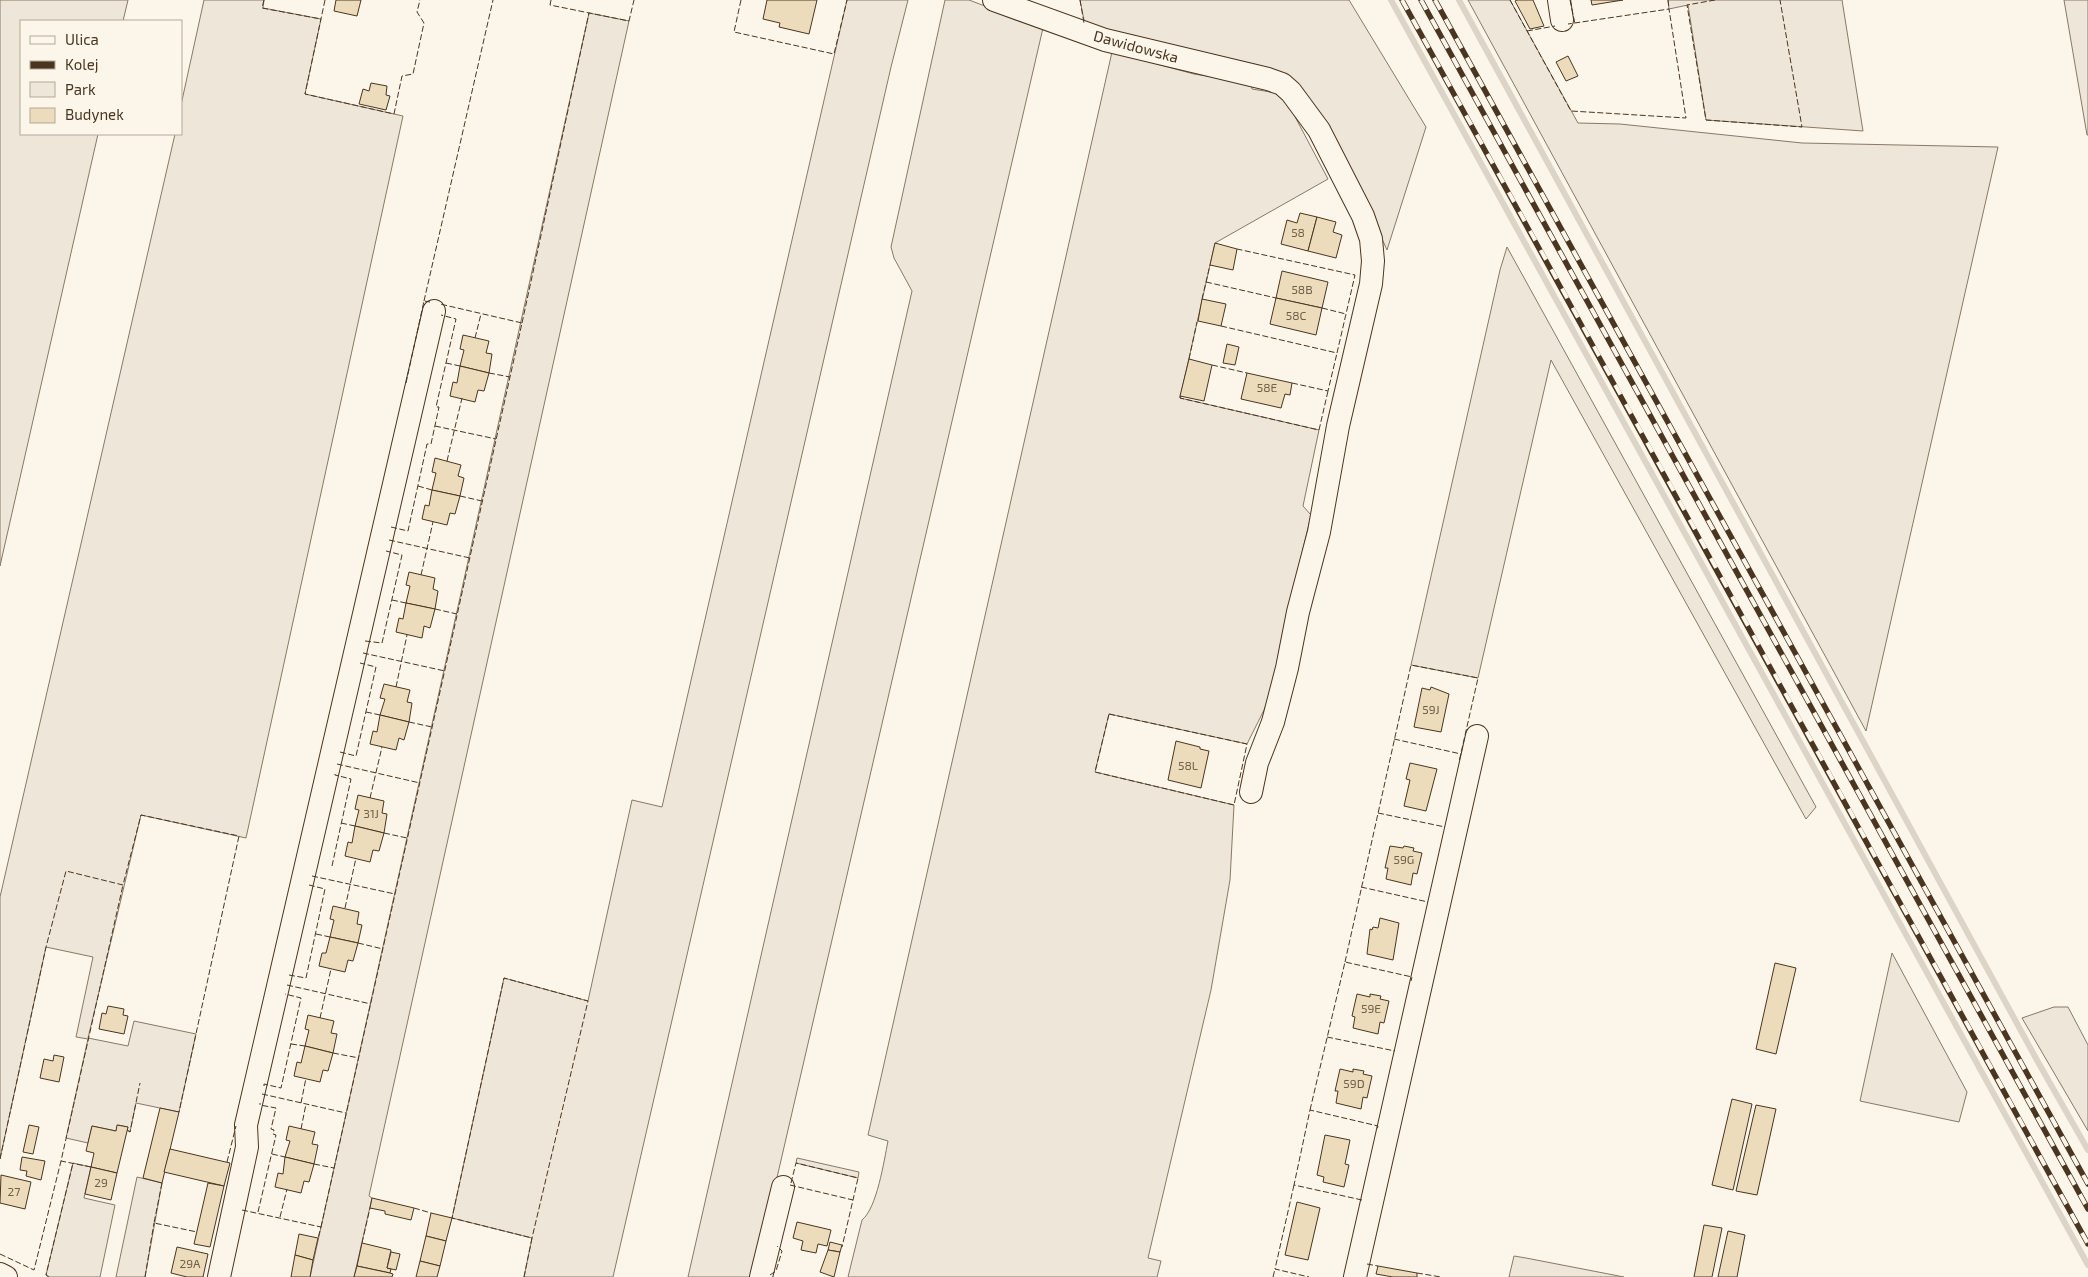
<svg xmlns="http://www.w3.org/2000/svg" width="2088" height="1277" font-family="'Exo 2',sans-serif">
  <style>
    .green { fill: #ede6d9; stroke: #887966 }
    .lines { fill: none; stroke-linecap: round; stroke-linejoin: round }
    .stream { stroke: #dcd4c6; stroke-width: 6 }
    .building { fill: #ecdcbc; stroke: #4a3520 }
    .minor-casing { stroke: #4a3520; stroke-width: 24 }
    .minor { stroke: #fbf6e9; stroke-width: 22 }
    .rail-casing { stroke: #4a3520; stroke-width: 5.5 }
    .rail { stroke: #fbf6e9; stroke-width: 4; stroke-dasharray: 11; stroke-linecap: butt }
    .fence { stroke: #4a3520; stroke-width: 1; stroke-dasharray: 6 2.5; stroke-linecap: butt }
    .labels { text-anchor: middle; stroke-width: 4; stroke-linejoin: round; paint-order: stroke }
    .number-label { font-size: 12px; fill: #725f47 }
    .street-label { font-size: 15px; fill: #4a3520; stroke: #fbf6e9 }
  </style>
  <rect width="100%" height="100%" fill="#fbf6e9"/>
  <g class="green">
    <path d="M 0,0 L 128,0 L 123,21 L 21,21 L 21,134 L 98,134 L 0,566 Z"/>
    <path d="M 204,0 L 264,0 L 263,8 L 321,19 L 305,94 L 403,116 L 246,838 L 141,815 L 88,1038 L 128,1046 L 134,1021 L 196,1034 L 179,1112 L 136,1103 L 130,1132 L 127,1130 L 128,1127 L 118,1125 L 116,1131 L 92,1126 L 88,1143 L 66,1138 L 88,1039 L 76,1037 L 93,957 L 46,947 L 0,1159 L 0,897 L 175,134 L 181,134 L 181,105 Z"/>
    <path d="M 847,0 L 908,0 L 891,67 L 613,1277 L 524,1277 L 532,1238 L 452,1218 L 504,978 L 588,1001 L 632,800 L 662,807 Z"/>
    <path d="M 945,0 L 969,0 L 1043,28 L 754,1277 L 688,1277 L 912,291 L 894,258 L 891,247 Z"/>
    <path d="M 1080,0 L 1349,0 L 1426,127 L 1387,250 L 1350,167 L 1290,79 L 1258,65 L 1085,25 Z"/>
    <path d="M 1468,0 L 1510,0 L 1578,123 L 1620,124 L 1802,143 L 1998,147 L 1866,731 Z"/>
    <path d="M 1668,0 L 1842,0 L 1863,131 L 1706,120 L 1688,5 L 1669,9 Z"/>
    <path d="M 2064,0 L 2088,0 L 2088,135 L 2087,135 Z"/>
    <path d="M 589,13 L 629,21 L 369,1196 L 372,1198 L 354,1277 L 310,1277 Z"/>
    <path d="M 1112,52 L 1194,74 L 1251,83 L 1252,89 L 1283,94 L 1328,179 L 1215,243 L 1180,398 L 1319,430 L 1303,506 L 1311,515 L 1280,646 L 1273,686 L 1264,710 L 1247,744 L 1109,714 L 1095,772 L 1234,805 L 1230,880 L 1211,990 L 1148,1258 L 1161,1261 L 1157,1277 L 848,1277 L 862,1220 C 877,1208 884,1161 888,1141 L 868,1135 Z"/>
    <path d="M 1507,247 L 1816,807 L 1806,819 L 1551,360 L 1478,678 L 1411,665 L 1500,270 Z"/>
    <path d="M 1892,953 L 1967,1092 L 1959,1122 L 1860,1101 Z"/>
    <path d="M 2054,1007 L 2068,1007 L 2088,1045 L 2088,1131 L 2022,1018 Z"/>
    <path d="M 797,1158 L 859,1172 L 858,1178 L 796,1163 Z"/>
    <path d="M 73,1163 L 91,1167 L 84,1198 L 115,1205 L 100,1277 L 49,1277 L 46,1275 Z"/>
    <path d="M 137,1177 L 162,1183 L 145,1277 L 116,1277 Z"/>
    <path d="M 1514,1256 L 1526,1258 L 1624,1277 L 1509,1277 Z"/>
  </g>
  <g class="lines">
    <g class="stream">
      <path d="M 1391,0 L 2088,1265"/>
      <path d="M 1459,0 L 2038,1062 L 2088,1150"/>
    </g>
  </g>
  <g class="building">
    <path d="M 336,0 L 361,0 L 357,16 L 334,11 Z"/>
    <path d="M 767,0 L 817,0 L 809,34 L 779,27 L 780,23 L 763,19 Z"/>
    <path d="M 1517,0 L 1533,0 L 1544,26 L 1530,29 L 1515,1 Z"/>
    <path d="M 1591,0 L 1623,0 L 1592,5 Z"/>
    <path d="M 1568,56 L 1578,76 L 1566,81 L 1556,62 Z"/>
    <path d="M 371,83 L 387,86 L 386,95 L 390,96 L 386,110 L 359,104 L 363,89 L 369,91 Z"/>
    <path d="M 1300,213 L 1317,217 L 1308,251 L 1281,244 L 1287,220 L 1297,223 Z"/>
    <path d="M 1317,217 L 1336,222 L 1333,232 L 1342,235 L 1336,258 L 1308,251 Z"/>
    <path d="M 1215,243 L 1237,249 L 1233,270 L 1210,265 Z"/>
    <path d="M 1282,271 L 1328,282 L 1322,308 L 1276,298 Z"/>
    <path d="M 1276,298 L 1322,308 L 1316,335 L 1270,324 Z"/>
    <path d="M 1202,299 L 1226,304 L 1221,326 L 1198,321 Z"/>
    <path d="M 463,335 L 489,341 L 486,353 L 492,354 L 489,373 L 460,366 L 464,350 L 460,349 Z"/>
    <path d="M 1227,344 L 1239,347 L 1235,365 L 1223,363 Z"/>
    <path d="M 1189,359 L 1212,365 L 1204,401 L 1180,396 Z"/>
    <path d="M 460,366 L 489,373 L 484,391 L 478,390 L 475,402 L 450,396 L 453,382 L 457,383 Z"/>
    <path d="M 1247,373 L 1292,383 L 1290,395 L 1285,394 L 1281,408 L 1241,399 Z"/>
    <path d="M 435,458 L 461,465 L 458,476 L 464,478 L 460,496 L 432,490 L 436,473 L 432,472 Z"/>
    <path d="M 432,490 L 460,496 L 455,514 L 450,513 L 447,525 L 422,519 L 425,505 L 429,506 Z"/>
    <path d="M 409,572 L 435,578 L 433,589 L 438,591 L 435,609 L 406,603 L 410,586 L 406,585 Z"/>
    <path d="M 406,603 L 435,609 L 430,628 L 424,626 L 422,638 L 396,632 L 399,618 L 403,619 Z"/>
    <path d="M 384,684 L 410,690 L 407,702 L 412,703 L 409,722 L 380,715 L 385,699 L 380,698 Z"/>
    <path d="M 1431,687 L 1449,694 L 1441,732 L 1414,727 L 1422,688 L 1430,690 Z"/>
    <path d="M 380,715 L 409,722 L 404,740 L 399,738 L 396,750 L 370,744 L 373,731 L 377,732 Z"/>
    <path d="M 1176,741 L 1200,747 L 1200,749 L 1209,751 L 1201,788 L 1168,780 Z"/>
    <path d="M 1410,763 L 1437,769 L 1426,811 L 1404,806 L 1410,780 L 1406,779 Z"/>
    <path d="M 358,795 L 384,801 L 382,813 L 387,814 L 384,833 L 355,826 L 359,810 L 355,809 Z"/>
    <path d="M 355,826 L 384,833 L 379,851 L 373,850 L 370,862 L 345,856 L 348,842 L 352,843 Z"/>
    <path d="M 1390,846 L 1403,848 L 1404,846 L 1414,848 L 1413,851 L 1422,853 L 1417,874 L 1413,873 L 1411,885 L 1386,879 L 1388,868 L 1385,868 Z"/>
    <path d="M 333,906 L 359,912 L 357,924 L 362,925 L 358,943 L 330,937 L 334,920 L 330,919 Z"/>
    <path d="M 1380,918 L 1399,923 L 1393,960 L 1367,954 L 1370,929 L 1372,930 L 1373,927 L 1378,928 Z"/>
    <path d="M 330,937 L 358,943 L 353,961 L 348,960 L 345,972 L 319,966 L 322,953 L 326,953 Z"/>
    <path d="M 1775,963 L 1796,968 L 1776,1054 L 1756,1049 Z"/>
    <path d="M 1357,994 L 1370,997 L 1370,994 L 1381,996 L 1380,999 L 1389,1001 L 1384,1023 L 1380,1022 L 1378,1034 L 1353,1028 L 1355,1017 L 1352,1016 Z"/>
    <path d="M 108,1006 L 124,1009 L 123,1015 L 128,1016 L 124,1034 L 99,1029 L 102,1013 L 106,1014 Z"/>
    <path d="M 308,1015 L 334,1021 L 331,1033 L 337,1034 L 333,1053 L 305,1046 L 309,1030 L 305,1029 Z"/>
    <path d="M 305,1046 L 333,1053 L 328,1071 L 323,1070 L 320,1082 L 294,1076 L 297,1062 L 301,1063 Z"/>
    <path d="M 54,1055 L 64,1057 L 59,1082 L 40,1078 L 44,1059 L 53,1061 Z"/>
    <path d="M 1340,1069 L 1353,1072 L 1353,1069 L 1364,1071 L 1363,1074 L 1372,1076 L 1367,1098 L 1363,1097 L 1361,1109 L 1336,1103 L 1338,1091 L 1335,1091 Z"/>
    <path d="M 1732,1099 L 1752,1104 L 1733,1190 L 1712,1185 Z"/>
    <path d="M 1756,1105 L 1776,1109 L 1757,1195 L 1736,1191 Z"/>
    <path d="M 160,1108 L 179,1112 L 162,1183 L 143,1178 Z"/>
    <path d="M 29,1125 L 39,1127 L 33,1154 L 23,1152 Z"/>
    <path d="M 117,1125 L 128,1127 L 117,1173 L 91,1167 L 94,1153 L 86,1151 L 92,1126 L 116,1131 Z"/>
    <path d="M 289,1126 L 315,1132 L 312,1144 L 318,1145 L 314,1164 L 285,1157 L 290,1141 L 286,1140 Z"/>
    <path d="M 1325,1135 L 1350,1140 L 1345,1164 L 1349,1165 L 1344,1187 L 1323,1182 L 1324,1177 L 1317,1175 Z"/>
    <path d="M 170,1149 L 230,1163 L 224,1186 L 164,1172 Z"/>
    <path d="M 22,1157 L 45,1161 L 41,1180 L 26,1176 L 27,1171 L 20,1170 Z"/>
    <path d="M 285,1157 L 314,1164 L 309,1182 L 304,1181 L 301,1193 L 275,1187 L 278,1173 L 283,1174 Z"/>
    <path d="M 91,1167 L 117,1173 L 111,1200 L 85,1194 Z"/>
    <path d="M 1,1175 L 31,1182 L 25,1209 L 0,1203 Z"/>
    <path d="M 208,1183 L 224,1186 L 210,1247 L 194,1244 Z"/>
    <path d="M 372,1198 L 414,1208 L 411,1220 L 385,1214 L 385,1211 L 370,1208 Z"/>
    <path d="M 1297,1202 L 1320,1208 L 1308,1260 L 1285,1255 Z"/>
    <path d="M 431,1213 L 452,1218 L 446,1241 L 426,1236 Z"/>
    <path d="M 797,1222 L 831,1230 L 827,1246 L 818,1244 L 816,1253 L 801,1250 L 803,1241 L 793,1238 Z"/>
    <path d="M 1704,1225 L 1722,1228 L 1712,1277 L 1694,1277 Z"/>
    <path d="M 1728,1231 L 1745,1235 L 1737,1277 L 1718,1277 Z"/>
    <path d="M 299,1234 L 318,1238 L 313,1260 L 295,1255 Z"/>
    <path d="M 426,1236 L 446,1241 L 440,1266 L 420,1261 Z"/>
    <path d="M 830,1242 L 842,1245 L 840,1252 L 828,1250 Z"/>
    <path d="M 362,1243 L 391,1250 L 387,1268 L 391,1269 L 390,1273 L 357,1266 Z"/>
    <path d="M 177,1247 L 208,1254 L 203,1277 L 187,1277 L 171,1273 Z"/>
    <path d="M 828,1250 L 840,1252 L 834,1277 L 820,1272 Z"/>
    <path d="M 391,1252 L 400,1254 L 396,1270 L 387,1268 Z"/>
    <path d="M 295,1255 L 313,1260 L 310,1277 L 291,1277 Z"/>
    <path d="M 420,1261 L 440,1266 L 437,1277 L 416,1277 Z"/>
    <path d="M 357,1266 L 390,1273 L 393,1274 L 392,1277 L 354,1277 Z"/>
    <path d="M 1378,1266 L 1417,1273 L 1417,1277 L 1393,1277 L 1376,1274 Z"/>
  </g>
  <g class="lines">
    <defs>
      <g id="minor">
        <path d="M 994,0 L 1105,40 L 1268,79 L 1282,84 L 1291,92 L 1319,130 L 1363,216 L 1371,239 L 1373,261 L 1371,284 L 1338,426 L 1319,532 L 1298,612 L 1287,668 L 1273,722 L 1257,763 L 1251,792"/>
        <path d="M 1559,0 L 1562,20"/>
        <path d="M 0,1274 L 6,1277"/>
        <path d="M 219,1277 L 247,1147 L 246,1125 L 434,311"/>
        <path d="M 761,1277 L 783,1187"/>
        <path d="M 1355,1277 L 1477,736"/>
      </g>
    </defs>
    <use href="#minor" class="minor-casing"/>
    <use href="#minor" class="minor"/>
    <defs>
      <g id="rail">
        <path d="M 1402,0 C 1632,414 1860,829 2088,1244"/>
        <path d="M 1421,0 L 2088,1209"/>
        <path d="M 1435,0 L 2088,1184"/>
      </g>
    </defs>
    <use href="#rail" class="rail-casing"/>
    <use href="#rail" class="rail"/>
    <g class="fence">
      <path d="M 264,0 L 262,8 L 321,19"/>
      <path d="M 325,0 L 305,94 L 394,114 L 402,76 L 413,74 L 424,23 L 417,12 L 420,0"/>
      <path d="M 551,0 L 550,5 L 629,21 L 634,0"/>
      <path d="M 741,0 L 734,32 L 834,54 L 847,0"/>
      <path d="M 1080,0 L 1084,23"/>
      <path d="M 1510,0 L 1571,111 L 1686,118 L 1669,9 L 1568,24"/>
      <path d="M 1570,0 L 1575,24"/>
      <path d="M 1668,0 L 1669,9"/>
      <path d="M 1715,0 L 1687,5 L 1706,120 L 1802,127 L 1780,0"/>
      <path d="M 1527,31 L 1555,26"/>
      <path d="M 1206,282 L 1276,298"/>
      <path d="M 1202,299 L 1210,265"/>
      <path d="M 424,301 L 493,0"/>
      <path d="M 1322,308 L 1346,314"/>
      <path d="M 522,323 L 589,13"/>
      <path d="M 1221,326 L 1337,353 L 1355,275 L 1237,249"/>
      <path d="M 475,338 L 481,314"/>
      <path d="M 1189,359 L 1197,322"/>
      <path d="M 446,363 L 460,366"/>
      <path d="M 1212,365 L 1247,373"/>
      <path d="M 489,373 L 510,377"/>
      <path d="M 406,383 L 424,301 L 430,302"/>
      <path d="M 1292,383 L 1328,391 L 1337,353"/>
      <path d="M 1180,396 L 1180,398 L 1319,430 L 1328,391"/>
      <path d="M 435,426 L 496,439"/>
      <path d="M 447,461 L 462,398"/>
      <path d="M 418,486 L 432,490"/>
      <path d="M 460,496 L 482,501"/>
      <path d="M 391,527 L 408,531 L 427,444 L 431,444 L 439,407 L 436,407 L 456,319 L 441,315"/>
      <path d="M 389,540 L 470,558"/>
      <path d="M 421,575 L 433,522"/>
      <path d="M 392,600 L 406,603"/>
      <path d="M 435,609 L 457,614"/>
      <path d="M 365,641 L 382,643 L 402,555 L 386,551"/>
      <path d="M 363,653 L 445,671"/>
      <path d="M 396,687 L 407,635"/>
      <path d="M 366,712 L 380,715"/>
      <path d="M 1109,714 L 1247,744 L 1234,805 L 1095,772 Z"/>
      <path d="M 409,722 L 432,727"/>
      <path d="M 1394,739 L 1461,754"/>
      <path d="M 340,752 L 356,756 L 376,667 L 360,663"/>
      <path d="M 337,764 L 420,783"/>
      <path d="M 370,798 L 382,747"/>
      <path d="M 1378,813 L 1445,827"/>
      <path d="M 341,823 L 355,826"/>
      <path d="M 384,833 L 407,838"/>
      <path d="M 332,866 L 351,779 L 335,775 L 335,774"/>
      <path d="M 312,876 L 395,894"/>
      <path d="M 1361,887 L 1428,902"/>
      <path d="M 345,908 L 356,858"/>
      <path d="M 316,934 L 330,937"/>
      <path d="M 358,943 L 383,949"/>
      <path d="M 1345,962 L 1411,665 L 1478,678 L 1459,762"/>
      <path d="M 289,975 L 306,978 L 325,889 L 309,885"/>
      <path d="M 287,985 L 371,1004"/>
      <path d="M 320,1018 L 331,969"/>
      <path d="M 1327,1037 L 1395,1051"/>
      <path d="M 291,1044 L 305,1046"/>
      <path d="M 333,1053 L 359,1058"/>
      <path d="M 264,1086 L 264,1084 L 281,1088 L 301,998 L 285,994"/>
      <path d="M 262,1094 L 346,1113"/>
      <path d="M 301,1103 L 306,1078"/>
      <path d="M 1310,1110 L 1345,962 L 1412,977 L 1411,981"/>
      <path d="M 301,1129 L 306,1104"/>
      <path d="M 127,1130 L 130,1132 L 140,1083"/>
      <path d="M 272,1154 L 285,1157"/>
      <path d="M 0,1159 L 46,947 L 66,871 L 123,885 L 141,815 L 239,836 L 179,1112"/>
      <path d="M 227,1162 L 236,1126"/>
      <path d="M 314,1164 L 334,1168"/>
      <path d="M 91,1167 L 61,1161 L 123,885"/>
      <path d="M 162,1183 L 154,1223 L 197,1232"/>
      <path d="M 791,1183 L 796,1163 L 858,1178 L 853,1200"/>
      <path d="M 790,1185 L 853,1200 L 842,1247"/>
      <path d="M 1294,1185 L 1275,1269 L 1309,1277"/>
      <path d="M 1362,1200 L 1294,1185 L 1310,1110 L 1378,1126 L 1377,1130"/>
      <path d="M 414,1208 L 431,1213"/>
      <path d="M 242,1210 L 321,1227 L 318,1238"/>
      <path d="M 258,1212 L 276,1135 L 273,1134 L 274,1130 L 271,1129 L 276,1108 L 260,1105 L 260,1103"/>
      <path d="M 280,1217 L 287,1189"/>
      <path d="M 321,1227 L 522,323 L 440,304"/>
      <path d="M 362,1243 L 370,1208"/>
      <path d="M 0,1254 L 34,1270 L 61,1161"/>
      <path d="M 1367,1264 L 1378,1266"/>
      <path d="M 1417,1273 L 1441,1277"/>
      <path d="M 770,1275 L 776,1271 L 782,1251 L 777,1246"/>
      <path d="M 49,1277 L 46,1275 L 73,1163"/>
      <path d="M 145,1277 L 154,1223"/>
      <path d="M 524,1277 L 532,1238 L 452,1218 L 504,978 L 588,1001 L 532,1238"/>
      <path d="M 1273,1277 L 1275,1269"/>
    </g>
  </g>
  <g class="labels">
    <g class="number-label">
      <text x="1298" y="237">58</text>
      <text x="1302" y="294">58B</text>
      <text x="1296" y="320">58C</text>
      <text x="1267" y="392">58E</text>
      <text x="1431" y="714">59J</text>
      <text x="1188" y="770">58L</text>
      <text x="371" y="818">31J</text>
      <text x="1404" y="864">59G</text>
      <text x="1371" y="1013">59E</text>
      <text x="1354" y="1088">59D</text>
      <text x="101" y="1187">29</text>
      <text x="14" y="1196">27</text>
      <text x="190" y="1268">29A</text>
    </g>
    <g class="street-label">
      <text transform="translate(1136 47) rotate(15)" y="5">Dawidowska</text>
    </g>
  </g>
  <rect x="20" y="20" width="162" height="115" fill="#fbf6e9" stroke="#b4a999"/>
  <rect x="30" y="36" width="25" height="8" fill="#fbf6e9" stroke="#b4a999"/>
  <text x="65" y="45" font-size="15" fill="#4a3520">Ulica</text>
  <rect x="30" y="61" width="25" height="8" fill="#4a3520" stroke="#b4a999"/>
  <text x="65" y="70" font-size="15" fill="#4a3520">Kolej</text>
  <rect x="30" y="82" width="25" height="15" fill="#ede6d9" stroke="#b4a999"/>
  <text x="65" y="95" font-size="15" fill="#4a3520">Park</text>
  <rect x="30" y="108" width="25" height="15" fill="#ecdcbc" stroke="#b4a999"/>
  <text x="65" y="120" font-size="15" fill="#4a3520">Budynek</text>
</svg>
